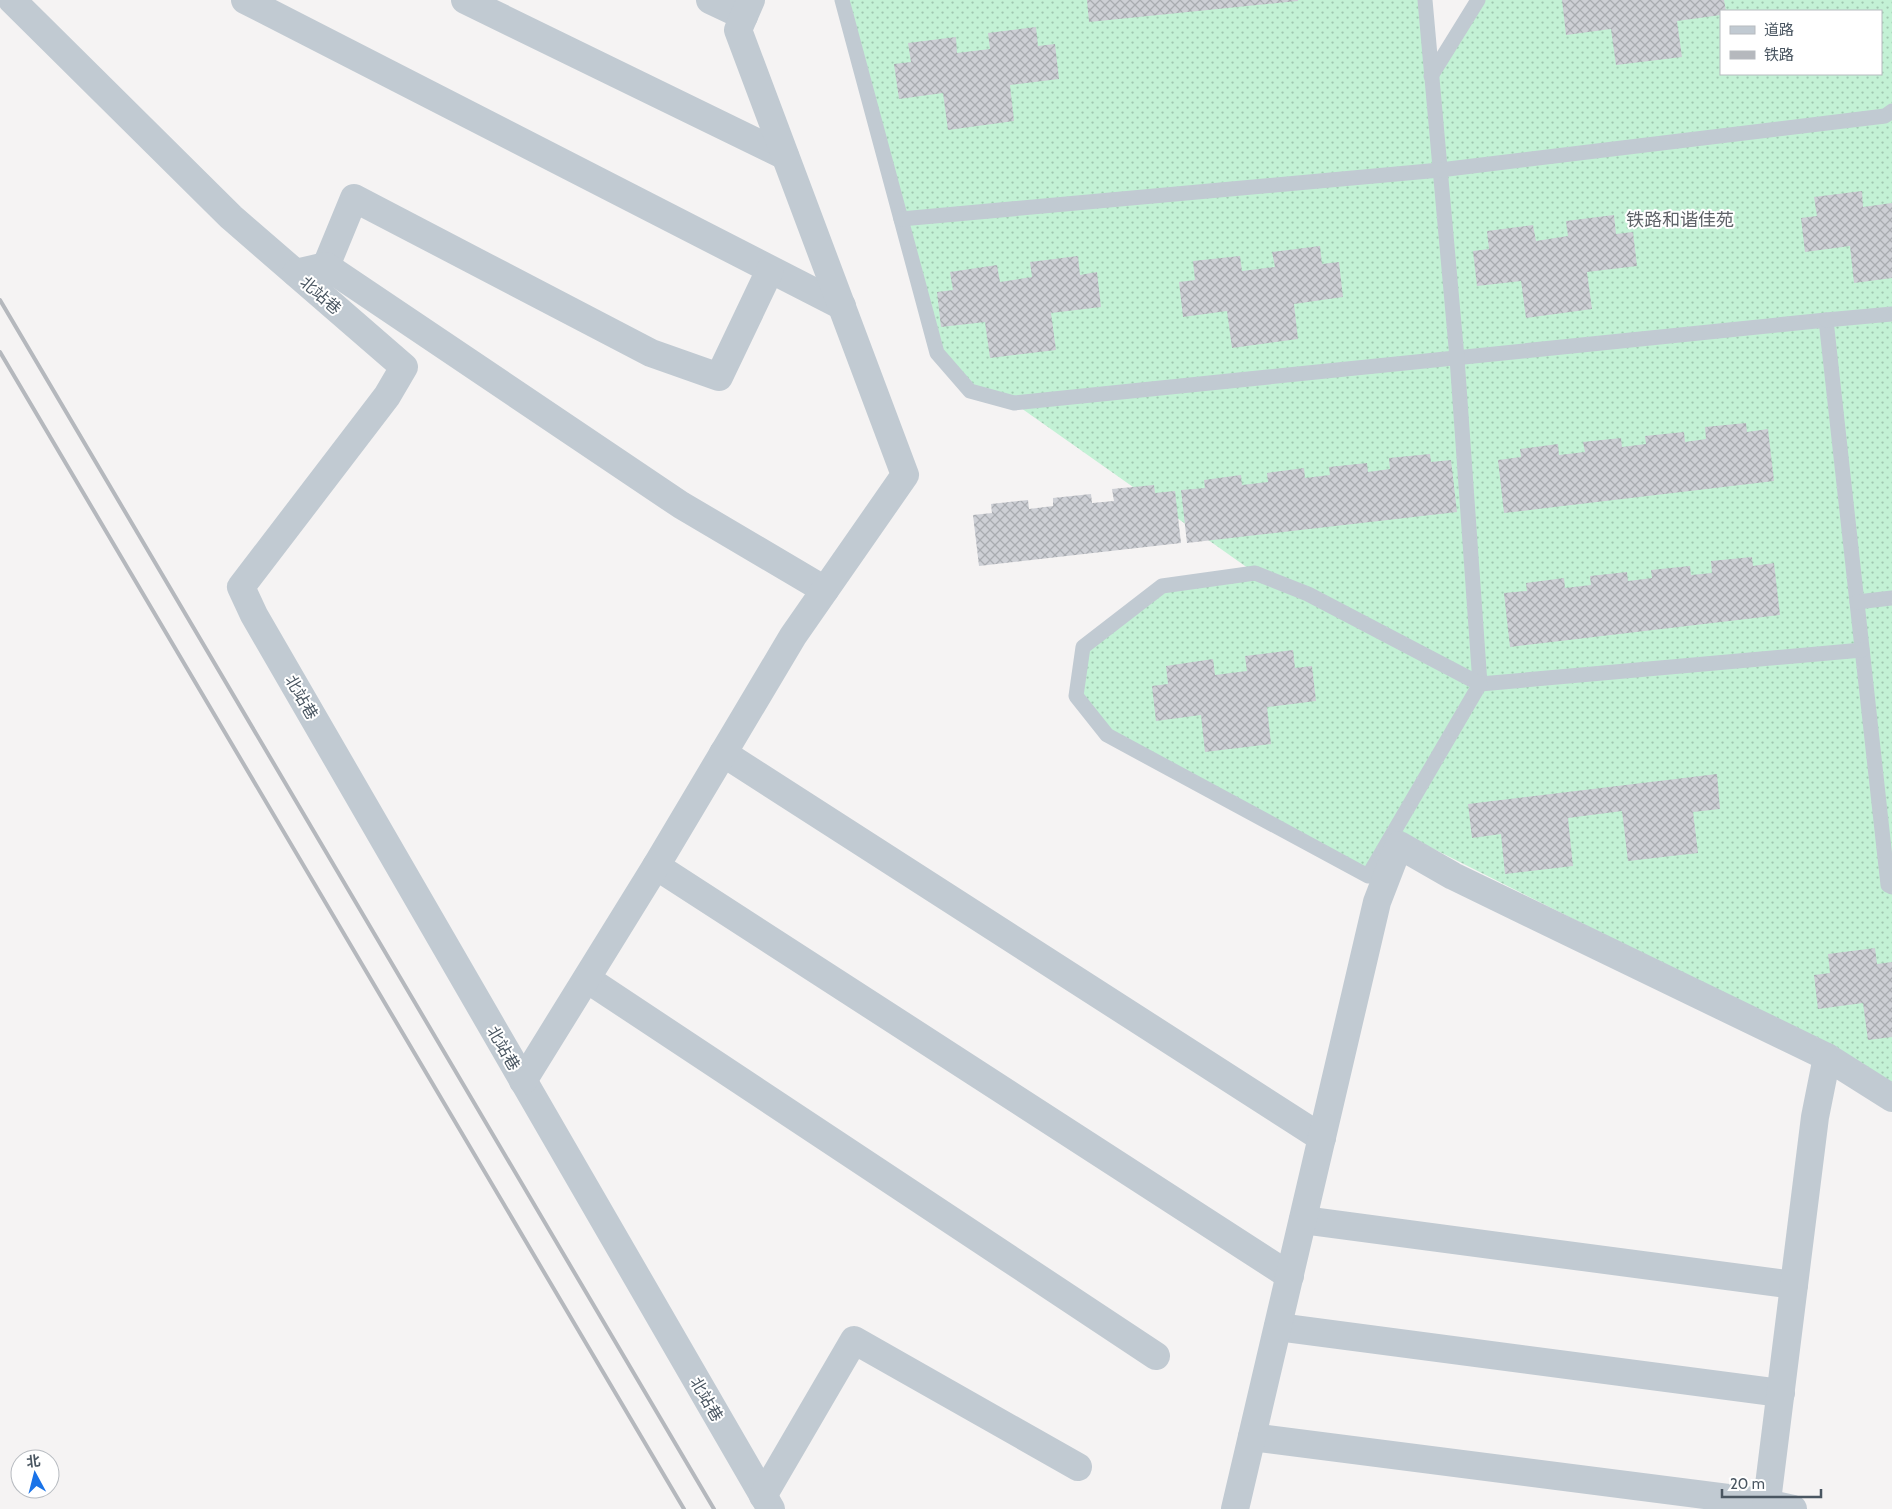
<svg xmlns="http://www.w3.org/2000/svg" width="1892" height="1509" font-family="Cabin,'Noto Sans SC',sans-serif">
  <style>
    .grass { fill: url(#grass-dots); fill-rule: evenodd }
    .building { fill: url(#building-cross-hatch) }
    .lines { fill: none; stroke-linecap: round; stroke-linejoin: round }
    .lane { stroke: #c1cad2; stroke-width: 15 }
    .street { stroke: #c1cad2; stroke-width: 28 }
    .rail { stroke: #b5b8bd; stroke-width: 4 }
    .labels { text-anchor: middle; stroke-width: 4; stroke-linejoin: round; paint-order: stroke }
    .street-label { font-size: 16px; fill: #4a5661; stroke: #fff }
    .neighbourhood-label { font-size: 18px; fill: #5f6368; stroke: #fff }
  </style>
  <defs>
    <pattern id="grass-dots" width="8" height="8" patternUnits="userSpaceOnUse" patternTransform="scale(1.25)"><rect width="8" height="8" fill="#c3f1d5"/><path d="M2 2h.1M6 6h.1" fill="none" stroke="#a0c6b0" stroke-width="1.8" stroke-linecap="round"/></pattern>
    <pattern id="building-cross-hatch" width="8" height="8" patternUnits="userSpaceOnUse" patternTransform="scale(1.25)"><rect width="8" height="8" fill="#cdcfd5"/><path d="M0 0l8 8M0 8l8-8" fill="none" stroke="#a8abb0"/></pattern>
  </defs>
  <rect width="100%" height="100%" fill="#f5f3f3"/>
  <path class="grass" d="M 842,0 L 1425,0 L 1431,75 L 1478,0 L 1892,0 L 1892,1084 L 1845,1055 L 1396,830 L 1368,876 L 1107,735 L 1076,696 L 1083,647 L 1162,586 L 1255,573 L 1014,403 L 970,391 L 937,353 ZM 1721,11 L 1881,11 L 1881,74 L 1721,74 Z"/>
  <g class="building">
    <path d="M 1087,0 L 1298,0 L 1298,1 L 1089,22 Z"/>
    <path d="M 1562,0 L 1724,0 L 1726,11 L 1721,11 L 1721,15 L 1677,21 L 1682,57 L 1616,65 L 1611,29 L 1566,35 Z"/>
    <path d="M 1036,27 L 1038,46 L 1055,44 L 1059,79 L 1010,85 L 1014,121 L 948,130 L 943,93 L 899,99 L 894,64 L 911,62 L 908,43 L 956,37 L 957,53 L 990,49 L 988,33 Z"/>
    <path d="M 1862,191 L 1863,207 L 1892,203 L 1892,278 L 1854,283 L 1850,246 L 1805,252 L 1801,218 L 1817,216 L 1814,197 Z"/>
    <path d="M 1614,215 L 1616,234 L 1633,232 L 1637,266 L 1587,272 L 1592,309 L 1526,318 L 1521,281 L 1477,286 L 1473,251 L 1489,249 L 1487,231 L 1533,225 L 1536,241 L 1568,236 L 1566,221 Z"/>
    <path d="M 1320,246 L 1322,264 L 1339,262 L 1343,297 L 1294,304 L 1298,339 L 1232,348 L 1227,311 L 1183,317 L 1179,282 L 1195,280 L 1193,261 L 1240,256 L 1242,271 L 1275,267 L 1272,252 Z"/>
    <path d="M 1078,256 L 1080,275 L 1097,272 L 1101,307 L 1051,313 L 1056,350 L 990,358 L 985,322 L 941,327 L 937,292 L 953,290 L 950,272 L 997,265 L 1000,282 L 1032,277 L 1030,262 Z"/>
    <path d="M 1746,423 L 1747,432 L 1768,429 L 1774,481 L 1504,513 L 1498,460 L 1521,457 L 1520,449 L 1558,444 L 1559,455 L 1585,452 L 1583,442 L 1621,438 L 1622,447 L 1646,444 L 1645,436 L 1684,432 L 1685,442 L 1706,439 L 1705,427 Z"/>
    <path d="M 1430,454 L 1431,462 L 1451,460 L 1457,512 L 1187,543 L 1181,490 L 1205,488 L 1204,480 L 1241,475 L 1242,485 L 1268,482 L 1267,473 L 1304,468 L 1305,478 L 1330,475 L 1329,467 L 1367,463 L 1368,472 L 1390,469 L 1389,458 Z"/>
    <path d="M 1154,485 L 1155,493 L 1175,491 L 1181,543 L 979,566 L 973,515 L 992,513 L 991,504 L 1028,500 L 1029,509 L 1053,506 L 1053,498 L 1091,494 L 1092,503 L 1114,501 L 1112,489 Z"/>
    <path d="M 1752,557 L 1753,566 L 1774,563 L 1780,615 L 1510,647 L 1504,593 L 1527,591 L 1526,583 L 1564,578 L 1565,588 L 1591,585 L 1590,576 L 1627,572 L 1628,581 L 1652,578 L 1651,570 L 1690,566 L 1691,575 L 1712,573 L 1711,561 Z"/>
    <path d="M 1293,650 L 1295,668 L 1312,666 L 1316,701 L 1267,707 L 1271,744 L 1205,752 L 1201,715 L 1156,721 L 1152,686 L 1168,684 L 1166,666 L 1213,659 L 1215,675 L 1247,671 L 1245,656 Z"/>
    <path d="M 1717,774 L 1720,809 L 1693,812 L 1698,853 L 1628,861 L 1622,811 L 1568,818 L 1573,866 L 1505,874 L 1501,834 L 1472,838 L 1468,804 Z"/>
    <path d="M 1875,948 L 1877,964 L 1892,962 L 1892,1037 L 1868,1040 L 1863,1003 L 1818,1009 L 1814,975 L 1830,973 L 1828,954 Z"/>
  </g>
  <g class="lines">
    <g class="lane">
      <path d="M 842,0 L 937,353 L 970,391 L 1014,403 L 1826,320 L 1888,885 L 1892,887"/>
      <path d="M 1425,0 L 1457,358 L 1480,684 L 1862,650"/>
      <path d="M 1431,76 L 1478,0"/>
      <path d="M 901,219 L 1440,170 L 1885,116 L 1892,111"/>
      <path d="M 1826,320 L 1892,314"/>
      <path d="M 1255,573 L 1308,594 L 1480,684 L 1368,876 L 1107,735 L 1076,696 L 1083,647 L 1162,586 Z"/>
      <path d="M 1857,602 L 1892,598"/>
    </g>
    <g class="street">
      <path d="M 12,0 L 231,217 L 404,367 L 387,396 L 241,587 L 254,615 L 771,1509"/>
      <path d="M 245,0 L 842,306"/>
      <path d="M 465,0 L 785,156"/>
      <path d="M 710,0 L 744,16"/>
      <path d="M 326,266 L 354,198 L 651,353 L 719,377 L 770,270"/>
      <path d="M 296,273 L 326,266 L 681,505 L 825,590"/>
      <path d="M 723,753 L 1322,1138"/>
      <path d="M 656,866 L 1290,1276"/>
      <path d="M 587,979 L 1156,1356"/>
      <path d="M 523,1081 L 656,866 L 793,636 L 905,475 L 738,30 L 751,0"/>
      <path d="M 1303,1220 L 1794,1285"/>
      <path d="M 1278,1327 L 1781,1393"/>
      <path d="M 1252,1437 L 1767,1503 L 1793,1509"/>
      <path d="M 763,1496 L 854,1340 L 1078,1467"/>
      <path d="M 1235,1509 L 1377,902 L 1399,845 L 1453,876 L 1827,1057"/>
      <path d="M 1766,1509 L 1815,1117 L 1827,1057 L 1892,1098"/>
    </g>
    <g class="rail">
      <path d="M 0,300 L 714,1509"/>
      <path d="M 0,352 L 684,1509"/>
    </g>
  </g>
  <g class="labels">
    <g class="street-label">
      <text transform="translate(321 295) rotate(41)" y="6">北站巷</text>
      <text transform="translate(302 697) rotate(60)" y="6">北站巷</text>
      <text transform="translate(504 1048) rotate(60)" y="6">北站巷</text>
      <text transform="translate(707 1399) rotate(60)" y="6">北站巷</text>
    </g>
    <g class="neighbourhood-label">
      <text x="1680" y="226">铁路和谐佳苑</text>
    </g>
  </g>
  <rect x="1720" y="10" width="162" height="65" fill="#ffffff" stroke="#b7bbc0"/>
  <rect x="1730" y="26" width="25" height="8" fill="#c1cad2" stroke="#b7bbc0"/>
  <text x="1764" y="35" font-size="15" fill="#4a5661">道路</text>
  <rect x="1730" y="51" width="25" height="8" fill="#b5b8bd" stroke="#b7bbc0"/>
  <text x="1764" y="60" font-size="15" fill="#4a5661">铁路</text>
  <g transform="translate(35 1474) rotate(353)"><circle r="24" fill="#ffffff" stroke="#b7bbc0"/>
  <path d="M0-4L9 19L0 12L-9 19Z" fill="#1a73e8"/>
  <text y="-8" font-size="14" font-weight="bold" text-anchor="middle" fill="#4a5661">北</text>
  </g>
  <path d="M1722 1489v8h99v-8" fill="none" stroke="#4a5661" stroke-width="2.5"/>
  <text x="1730" y="1489" font-size="15" fill="#4a5661" stroke="#ffffff" stroke-width="4" paint-order="stroke">20 m</text>
</svg>
